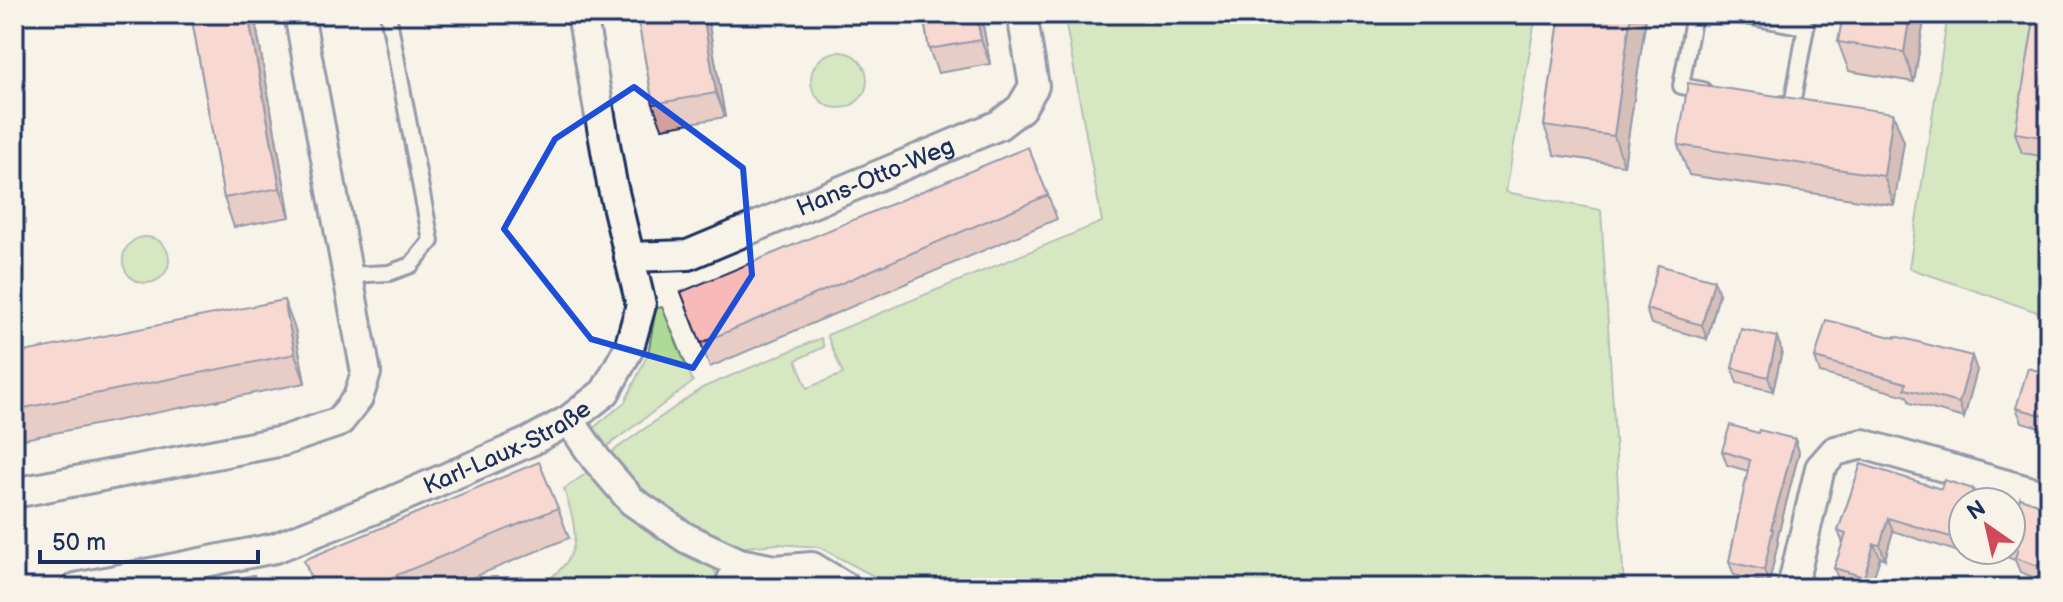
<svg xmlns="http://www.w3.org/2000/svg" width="2063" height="602" font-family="'Balsamiq Sans',sans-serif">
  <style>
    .green { fill: #afd996; stroke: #65847a; stroke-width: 2 }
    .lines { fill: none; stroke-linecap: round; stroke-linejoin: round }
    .service-casing { stroke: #1b2f5e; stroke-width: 20 }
    .minor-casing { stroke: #1b2f5e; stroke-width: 34 }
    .service { stroke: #f7f3e8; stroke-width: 14 }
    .minor { stroke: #f7f3e8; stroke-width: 28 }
    .wall { fill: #d4a09e; stroke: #1b2f5e; stroke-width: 2 }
    .shaded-wall { fill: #ad8281; stroke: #1b2f5e; stroke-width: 2 }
    .building { fill: #f7bab8; stroke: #1b2f5e; stroke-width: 2 }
    .marked { fill: none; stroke: #1d4ed8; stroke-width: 6; stroke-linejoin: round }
    .labels { text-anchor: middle; stroke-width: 6; stroke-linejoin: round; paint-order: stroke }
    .street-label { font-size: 24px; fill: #1b2f5e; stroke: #f7f3e8 }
  </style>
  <rect width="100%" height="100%" fill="#f7f3e8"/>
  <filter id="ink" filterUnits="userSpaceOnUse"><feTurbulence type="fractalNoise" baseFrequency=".0125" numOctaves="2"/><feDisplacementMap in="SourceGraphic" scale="16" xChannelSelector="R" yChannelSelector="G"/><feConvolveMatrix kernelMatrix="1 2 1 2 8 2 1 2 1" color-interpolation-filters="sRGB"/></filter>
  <g filter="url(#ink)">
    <g class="green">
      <path d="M 1064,14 L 1536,14 L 1506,192 L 1601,210 L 1624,586 L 1647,588 L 896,588 L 819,547 L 778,544 L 733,548 L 645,505 L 602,459 L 702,388 L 821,338 L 824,347 L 796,360 L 807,388 L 843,374 L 827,335 L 1102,222 Z"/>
      <path d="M 1948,14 L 2049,14 L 2049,316 L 1909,268 Z"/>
      <circle cx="839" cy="80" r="28"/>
      <circle cx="146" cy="260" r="23"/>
      <path d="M 662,307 L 693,382 L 598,453 L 586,434 L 625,402 L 648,354 L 656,308 Z"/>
      <path d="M 590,471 L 712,563 L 721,588 L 536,588 C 583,559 580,538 564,489 Z"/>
    </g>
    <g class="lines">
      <defs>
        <g id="service">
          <path d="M 1694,14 L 1681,86 L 1703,90"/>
          <path d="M 1734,14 L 1806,27 L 1792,105 L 1783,104"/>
          <path d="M 347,275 L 389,273 L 411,265 L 431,241 L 388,14"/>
        </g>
        <g id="minor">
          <path id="s1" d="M 629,257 L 688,255 L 999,125 L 1021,108 L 1034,86 L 1022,14"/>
          <path d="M 569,420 L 596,459 L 632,501 L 686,538 L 739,563 L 775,570 L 812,567 L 847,588"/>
          <path d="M 14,493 L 283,441 L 339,422 L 358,398 L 366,373 L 299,14"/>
          <path id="s2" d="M 76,588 L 275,548 L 379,507 L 531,441 L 569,420 L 605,392 L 629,348 L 641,305 L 612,184 L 582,14"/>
          <path d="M 729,588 L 739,563"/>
          <path d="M 1792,588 L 1820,468 L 1835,451 L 1863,444 L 2049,497"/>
        </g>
      </defs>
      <use href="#service" class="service-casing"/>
      <use href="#minor" class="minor-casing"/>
      <use href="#service" class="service"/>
      <use href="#minor" class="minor"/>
    </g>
    <g class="wall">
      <path d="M 14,14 L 42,14 L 14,19 Z"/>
      <path d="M 191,14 L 254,14 L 290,217 L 234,227 L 224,198 Z"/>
      <path d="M 637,14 L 707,14 L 725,117 L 662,128 L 653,104 Z"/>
      <path d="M 923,14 L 981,14 L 990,64 L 938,73 L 929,49 Z"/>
      <path d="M 1560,14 L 1645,14 L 1646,17 L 1624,165 L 1555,155 L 1544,126 Z"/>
      <path d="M 1925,14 L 1914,82 L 1849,71 L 1838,42 Z"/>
      <path d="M 2049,14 L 2049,157 L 2022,153 L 2015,133 Z"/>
      <path d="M 1893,113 L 1904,142 L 1894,205 L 1689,175 L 1678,145 Z"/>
      <path d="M 1048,195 L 1057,219 L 710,367 L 681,292 Z"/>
      <path d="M 14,220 L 22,264 L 14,265 Z"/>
      <path d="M 1719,294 L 1707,339 L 1651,324 L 1646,309 Z"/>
      <path d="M 295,329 L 305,383 L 14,441 L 14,354 Z"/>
      <path d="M 1782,351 L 1773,391 L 1737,383 L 1732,368 Z"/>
      <path d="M 1815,358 L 1977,370 L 1964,418 L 1910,403 L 1907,396 L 1820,373 Z"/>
      <path d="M 2049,374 L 2049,430 L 2022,422 L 2016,408 Z"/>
      <path d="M 1758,433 L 1795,439 L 1799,452 L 1777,539 L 1778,542 L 1769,583 L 1734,575 L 1729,562 L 1748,471 L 1727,465 L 1722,451 Z"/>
      <path d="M 1861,464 L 1963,502 L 1963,549 L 1962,553 L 1893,531 L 1885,559 L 1880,557 L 1870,588 L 1859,588 L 1839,581 L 1834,568 L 1843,543 L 1838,531 Z"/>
      <path d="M 2020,498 L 2043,581 L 2020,572 L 2015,560 L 2009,558 L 2006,550 L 2011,550 L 2011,523 Z"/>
      <path d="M 558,508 L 569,538 L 447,588 L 314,588 L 304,560 Z"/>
    </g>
    <g class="shaded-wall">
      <path d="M 248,14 L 254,14 L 290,217 L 280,188 Z"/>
      <path d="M 703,14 L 707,14 L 725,117 L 716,93 Z"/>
      <path d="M 976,14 L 981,14 L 990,64 L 981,40 Z"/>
      <path d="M 1631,14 L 1645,14 L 1646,17 L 1624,165 L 1614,136 Z"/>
      <path d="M 1910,14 L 1925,14 L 1914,82 L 1904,52 Z"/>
      <path d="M 1893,113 L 1904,142 L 1894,205 L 1884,176 Z"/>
      <path d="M 14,220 L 22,264 L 14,242 Z"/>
      <path d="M 1714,280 L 1719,294 L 1707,339 L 1702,325 Z"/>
      <path d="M 284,300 L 295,329 L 305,383 L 295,354 Z"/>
      <path d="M 1777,337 L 1782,351 L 1773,391 L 1768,377 Z"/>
      <path d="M 1972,356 L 1977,370 L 1964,418 L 1959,403 Z"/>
      <path d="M 1795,439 L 1799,452 L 1777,539 L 1778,542 L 1769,583 L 1764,570 L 1771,529 Z"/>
      <path d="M 1973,489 L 1978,502 L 1969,502 Z"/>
      <path d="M 1888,518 L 1893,531 L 1885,559 L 1880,545 Z"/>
      <path d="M 1963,520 L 1963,549 L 1962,553 L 1957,539 Z"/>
      <path d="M 2049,535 L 2049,564 L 2043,581 L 2038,566 Z"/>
      <path d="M 1874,544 L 1880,557 L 1870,588 L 1868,588 L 1864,577 Z"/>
    </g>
    <g class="building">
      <path d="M 191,14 L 248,14 L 280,188 L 224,198 Z"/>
      <path d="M 637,14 L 703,14 L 716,93 L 653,104 Z"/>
      <path d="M 923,14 L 976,14 L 981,40 L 929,49 Z"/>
      <path d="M 1560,14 L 1631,14 L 1614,136 L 1544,126 Z"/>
      <path d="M 1843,14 L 1910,14 L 1904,52 L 1838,42 Z"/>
      <path d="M 2035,14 L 2049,14 L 2049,138 L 2015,133 Z"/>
      <path d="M 1688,83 L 1893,113 L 1884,176 L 1678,145 Z"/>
      <path d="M 1028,147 L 1048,195 L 701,343 L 681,292 Z"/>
      <path d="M 1658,265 L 1714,280 L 1702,325 L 1646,309 Z"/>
      <path d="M 284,300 L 295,354 L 14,410 L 14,354 Z"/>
      <path d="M 1826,320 L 1895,338 L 1895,336 L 1972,356 L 1959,403 L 1905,389 L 1906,383 L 1815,358 Z"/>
      <path d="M 1741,329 L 1777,337 L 1768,377 L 1732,368 Z"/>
      <path d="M 2028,368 L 2049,374 L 2049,417 L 2016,408 Z"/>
      <path d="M 1730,425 L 1758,433 L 1759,430 L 1795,439 L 1771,529 L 1773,529 L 1764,570 L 1729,562 L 1750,460 L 1722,451 Z"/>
      <path d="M 539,462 L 558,508 L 366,588 L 315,588 L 304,560 Z"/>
      <path d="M 1861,464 L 1941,489 L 1944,480 L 1973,489 L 1969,502 L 1963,502 L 1963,520 L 1957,539 L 1888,518 L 1880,545 L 1874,544 L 1864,577 L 1834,568 L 1846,534 L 1838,531 Z"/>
      <path d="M 2020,498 L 2049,508 L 2049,535 L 2038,566 L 2015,558 L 2018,549 L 2011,546 L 2011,523 Z"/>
      <path d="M 254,575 L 256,588 L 190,588 Z"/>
    </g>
  </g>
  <path d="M0 0H2063V602H0ZM 634,87 L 743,168 L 752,275 L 693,368 L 591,339 L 504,229 L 555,139 Z" fill="#f7f3e8" fill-opacity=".55" fill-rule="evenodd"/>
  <path class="marked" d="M 634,87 L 743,168 L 752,275 L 693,368 L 591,339 L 504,229 L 555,139 Z"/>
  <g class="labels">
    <g class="street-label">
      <text dy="8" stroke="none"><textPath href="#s1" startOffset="262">Hans-Otto-Weg</textPath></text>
      <text dy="8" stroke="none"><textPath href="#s2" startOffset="456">Karl-Laux-Straße</textPath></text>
    </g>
  </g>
  <rect width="2063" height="602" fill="none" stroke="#f7f3e8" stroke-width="48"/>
  <rect x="24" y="24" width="2015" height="554" fill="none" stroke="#1b2f5e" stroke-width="3" filter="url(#ink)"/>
  <g transform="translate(1987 526) rotate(326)"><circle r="38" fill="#f7f3e8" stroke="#9fa5b1" stroke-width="2"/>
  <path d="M0-6L14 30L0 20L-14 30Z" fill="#d1495b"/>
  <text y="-12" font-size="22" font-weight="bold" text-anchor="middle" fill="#1b2f5e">N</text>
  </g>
  <path d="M40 550v12h218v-12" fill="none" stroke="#1b2f5e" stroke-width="4"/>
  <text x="52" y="550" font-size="24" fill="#1b2f5e" stroke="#f7f3e8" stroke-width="6" paint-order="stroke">50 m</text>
</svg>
